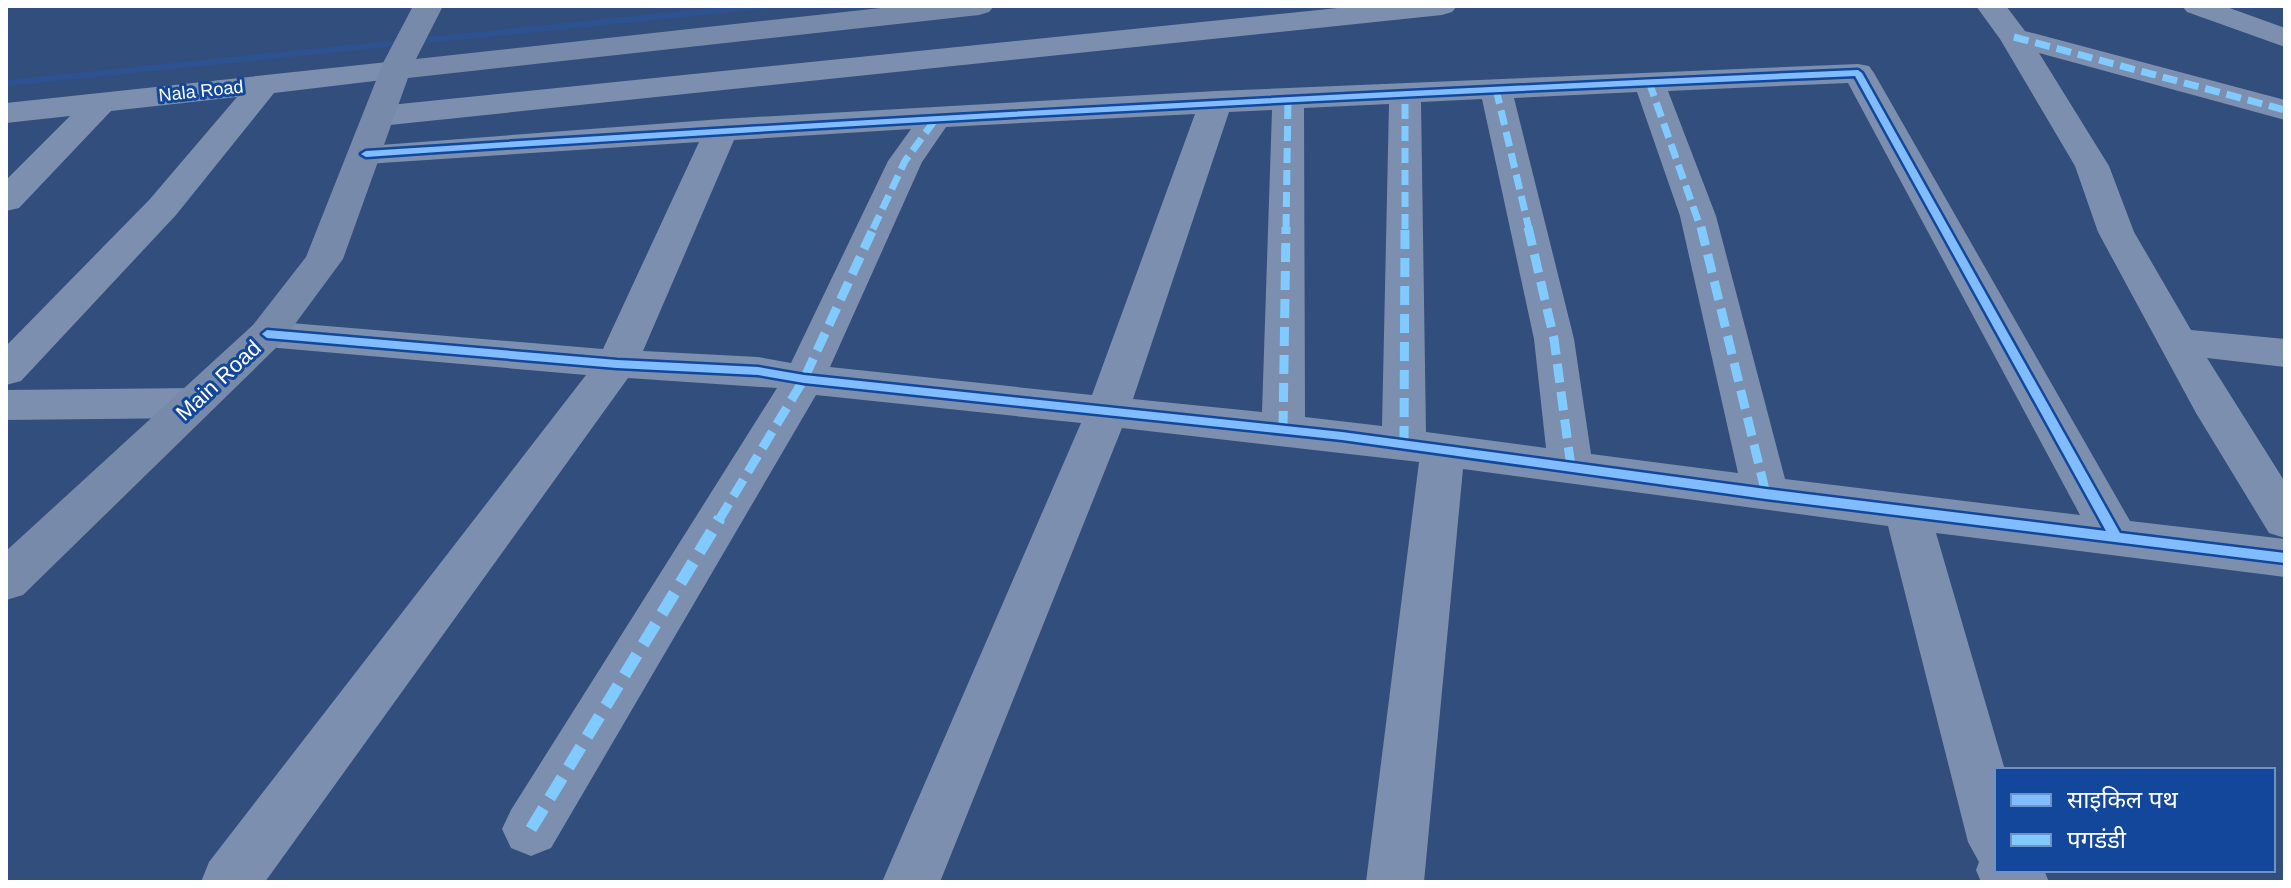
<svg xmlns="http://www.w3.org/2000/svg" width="2291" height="888" font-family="Arial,'Noto Sans Devanagari',sans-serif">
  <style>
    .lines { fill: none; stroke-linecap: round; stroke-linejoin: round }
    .stream { fill: #2d528f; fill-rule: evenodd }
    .street { fill: #7c8fae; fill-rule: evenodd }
    .secondary { fill: #778aaa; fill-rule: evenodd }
    .quiet-far2 { stroke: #80caff; stroke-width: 7; stroke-dasharray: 15 7; stroke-linecap: butt }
    .quiet-far1 { stroke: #80caff; stroke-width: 9; stroke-dasharray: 19 9; stroke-linecap: butt }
    .quiet { stroke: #80caff; stroke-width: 12; stroke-dasharray: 24 12; stroke-linecap: butt }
    .cycleway-casing { stroke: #12479b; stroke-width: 5 }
    .cycleway { fill: #80bcff; fill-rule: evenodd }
    .labels { text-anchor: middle; stroke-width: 6; stroke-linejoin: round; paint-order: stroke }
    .far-street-label { font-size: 18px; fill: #fff; stroke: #12479b }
    .street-label { font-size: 22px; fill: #fff; stroke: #12479b }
  </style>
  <rect width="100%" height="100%" fill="#324e7c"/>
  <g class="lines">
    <path class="stream" d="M 732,6 L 768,6 L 763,9 L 6,86 L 6,80 Z"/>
    <g class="street">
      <path d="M 1357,6 L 1457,6 L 1452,12 L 1442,15 L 380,126 L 368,123 L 364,116 L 368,109 L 380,106 Z"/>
      <path d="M 1976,6 L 2006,6 L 2025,31 L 2285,100 L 2285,120 L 2039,53 L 2109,166 L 2134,232 L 2191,330 L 2285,339 L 2285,367 L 2207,358 L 2285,482 L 2285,538 L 2269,533 L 2196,413 L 2098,232 L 2075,166 L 2000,39 Z"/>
      <path d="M 2182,6 L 2224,6 L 2285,28 L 2285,47 L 2187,12 Z"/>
      <path d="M 397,61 L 408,63 L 413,70 L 408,77 L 274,93 L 176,215 L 21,381 L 6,385 L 6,346 L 150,199 L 237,97 L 111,111 L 19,208 L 6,211 L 6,180 L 70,116 L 6,123 L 6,103 Z"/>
      <path d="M 1858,64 L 1869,66 L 1874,73 L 2130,521 L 2285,539 L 2285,577 L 1936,533 L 2005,770 L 1997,770 L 1997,870 L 2044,870 L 2049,882 L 1981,882 L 1976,870 L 1979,862 L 1968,842 L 1888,526 L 1463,469 L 1424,882 L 1366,882 L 1419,462 L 1122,428 L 940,882 L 882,882 L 1081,423 L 816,395 L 551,848 L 531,856 L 511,848 L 502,829 L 511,810 L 777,388 L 628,378 L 265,882 L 201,882 L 209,862 L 586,375 L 267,347 L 253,343 L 247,334 L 253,325 L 267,321 L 603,349 L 699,142 L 366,164 L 354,161 L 349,154 L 354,147 L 722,119 L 1216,91 ZM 1848,83 L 2080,515 L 1785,479 L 1716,216 L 1668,91 ZM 1637,92 L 1680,216 L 1738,473 L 1591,454 L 1574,339 L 1514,98 ZM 1482,99 L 1534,339 L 1546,448 L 1426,432 L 1421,102 ZM 1389,104 L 1382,426 L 1305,417 L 1304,108 ZM 1272,110 L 1262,412 L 1133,399 L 1229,112 ZM 1195,114 L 1092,395 L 830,367 L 922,162 L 946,127 ZM 911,129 L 888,161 L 791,363 L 758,357 L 643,351 L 734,140 Z"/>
      <path d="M 194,388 L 209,393 L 215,403 L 209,413 L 194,418 L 6,420 L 6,390 Z"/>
    </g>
    <path class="secondary" d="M 413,6 L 443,6 L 416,59 L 899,6 L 994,6 L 989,12 L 979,15 L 408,78 L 343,259 L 281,343 L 23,595 L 6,600 L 6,551 L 253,325 L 306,257 L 383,63 Z"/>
    <g class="quiet-far2">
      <path d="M 2014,37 L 2285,110"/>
      <path d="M 1649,82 L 1701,229"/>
      <path d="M 1496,89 L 1529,229"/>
      <path d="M 873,229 L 905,161 L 937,117"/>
      <path d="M 1286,229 L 1288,98"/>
      <path d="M 1405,229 L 1405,93"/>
    </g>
    <g class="quiet-far1">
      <path d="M 1528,227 L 1554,339 L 1571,467"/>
      <path d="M 1701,227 L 1766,494"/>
      <path d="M 1283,430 L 1286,227"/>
      <path d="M 1404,445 L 1405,227"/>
      <path d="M 719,520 L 804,379 L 874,227"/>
    </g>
    <path class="quiet" d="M 531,829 L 720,518"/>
    <defs>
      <path id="cycleway" d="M 1858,70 L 1862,73 L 2120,533 L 2285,553 L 2285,563 L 1766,499 L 1342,440 L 804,383 L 758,375 L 617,368 L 267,338 L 262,334 L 267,330 L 617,360 L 758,367 L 804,375 L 1342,432 L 1766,489 L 2106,531 L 1855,76 C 1358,97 862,123 366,157 L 361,154 L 366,151 C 863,118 1360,92 1858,70 Z"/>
    </defs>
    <use href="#cycleway" class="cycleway-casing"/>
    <use href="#cycleway" class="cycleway"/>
  </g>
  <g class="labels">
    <g class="far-street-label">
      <text transform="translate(201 91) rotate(-6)" y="6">Nala Road</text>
    </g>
    <g class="street-label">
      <text transform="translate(218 380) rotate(-43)" y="8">Main Road</text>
    </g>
  </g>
  <rect width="2291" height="888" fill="none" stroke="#ffffff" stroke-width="16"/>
  <rect x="1995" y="768" width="280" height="104" fill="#12479b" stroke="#7191c3" stroke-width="2"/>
  <rect x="2011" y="794" width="40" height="12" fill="#80bcff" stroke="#7191c3" stroke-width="2"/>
  <text x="2067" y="808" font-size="24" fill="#ffffff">साइकिल पथ</text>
  <rect x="2011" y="834" width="40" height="12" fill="#80caff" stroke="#7191c3" stroke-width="2"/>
  <text x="2067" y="848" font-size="24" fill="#ffffff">पगडंडी</text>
</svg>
